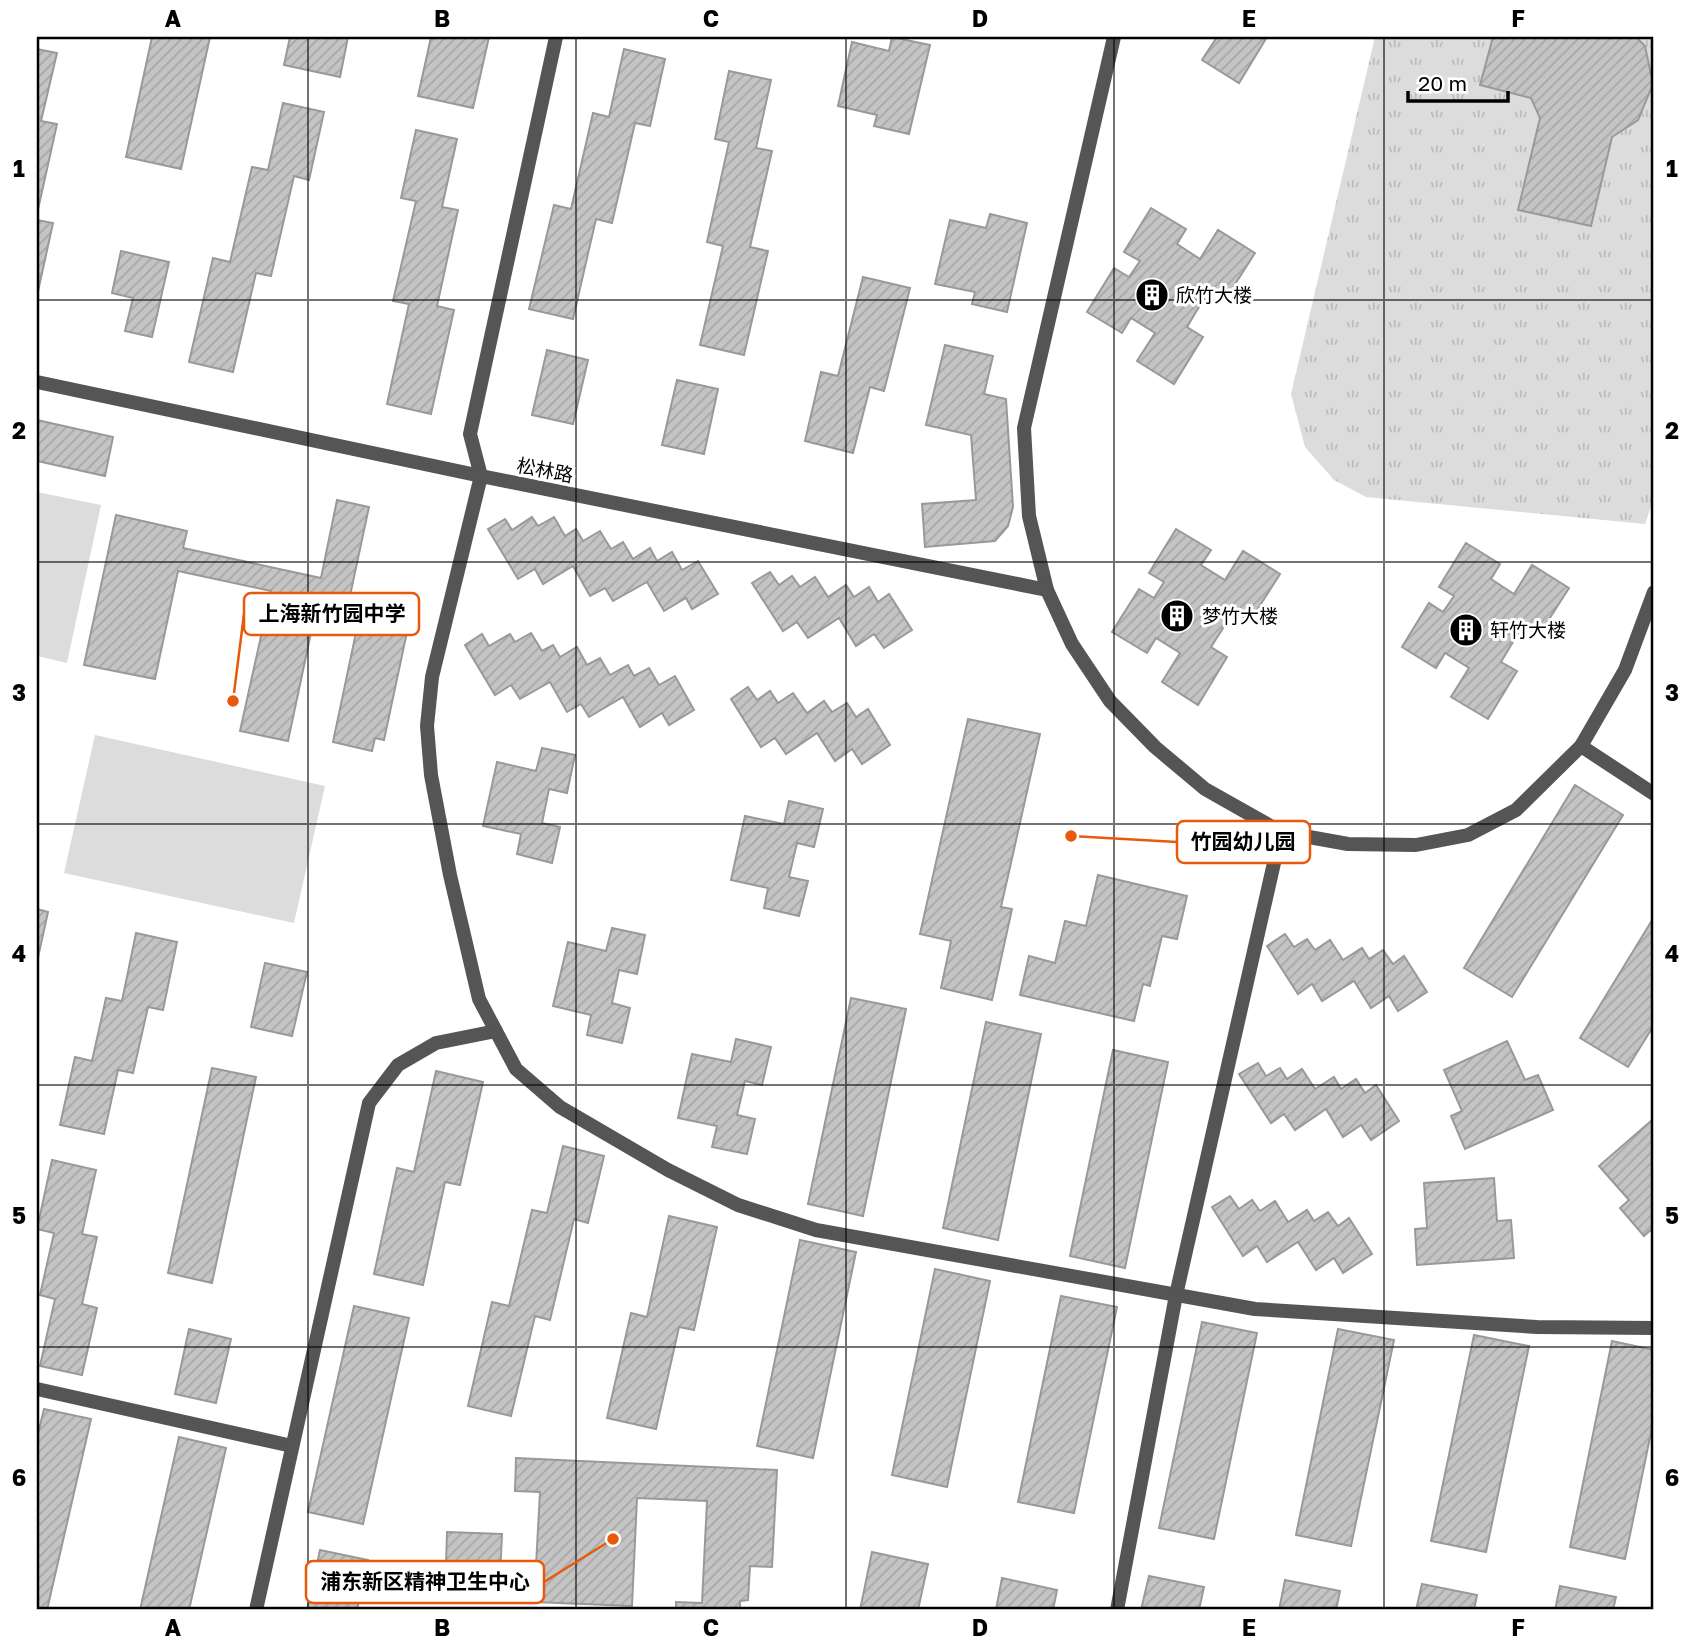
<svg xmlns="http://www.w3.org/2000/svg" width="1691" height="1647" font-family="'Golos Text','Noto Sans SC',sans-serif">
  <style>
    .grass { fill: url(#grass-tufts) }
    .pitch { fill: #dcdcdc }
    .building { fill: url(#building-hatch); stroke: #999; stroke-width: 2 }
    .lines { fill: none; stroke-linecap: round; stroke-linejoin: round }
    .service { stroke: #555; stroke-width: 14 }
    .grid { fill: none; stroke: #000; stroke-width: 2; stroke-opacity: 0.55 }
    .labels { text-anchor: middle; stroke-width: 6; stroke-linejoin: round; paint-order: stroke }
    .poi-label { font-size: 19px; fill: #000; stroke: #fff; text-anchor: start }
    .street-label { font-size: 19px; fill: #000; stroke: #fff }
    .leader { fill: none; stroke: #e8590c; stroke-width: 2.5 }
    .callout-dot { fill: #e8590c; stroke: #fff; stroke-width: 2.5 }
    .callout { fill: #fff; stroke: #e8590c; stroke-width: 2.5 }
    .callout-label { font-size: 21px; text-anchor: middle; font-weight: bold; fill: #000 }
    .neatline { fill: none; stroke: #000; stroke-width: 2.5 }
    .grid-label { font-size: 23px; text-anchor: middle; font-weight: bold; fill: #000 }
  </style>
  <defs>
    <pattern id="grass-tufts" width="24" height="20" patternUnits="userSpaceOnUse" patternTransform="scale(1.75)"><rect width="24" height="20" fill="#dcdcdc"/><path d="M3 7l-1-3M5 7V3M7 7l1-3M15 17l-1-3M17 17v-4M19 17l1-3" fill="none" stroke="#bbb"/></pattern>
    <pattern id="building-hatch" width="6" height="6" patternUnits="userSpaceOnUse" patternTransform="scale(1.75)"><rect width="6" height="6" fill="#c4c4c4"/><path d="M-1 1l2-2M0 6l6-6M5 7l2-2" fill="none" stroke="#a7a7a7"/></pattern>
  </defs>
  <rect width="100%" height="100%" fill="#fff"/>
  <path class="grass" d="M 1375,37 L 1654,37 L 1654,498 L 1645,524 L 1366,497 L 1334,480 L 1305,447 L 1291,394 Z"/>
  <g class="pitch">
    <path d="M 37,492 L 101,505 L 67,663 L 37,656 Z"/>
    <path d="M 95,735 L 325,786 L 294,923 L 64,873 Z"/>
  </g>
  <g class="building">
    <path d="M 152,37 L 210,37 L 181,169 L 126,157 Z"/>
    <path d="M 290,37 L 348,37 L 340,77 L 284,65 Z"/>
    <path d="M 431,37 L 489,37 L 473,108 L 418,96 Z"/>
    <path d="M 892,37 L 930,45 L 909,134 L 874,126 L 877,115 L 838,106 L 852,42 L 889,51 Z"/>
    <path d="M 1217,37 L 1267,37 L 1239,83 L 1202,60 Z"/>
    <path d="M 1493,37 L 1636,37 L 1645,46 L 1653,84 L 1638,120 L 1612,137 L 1591,226 L 1518,210 L 1540,118 L 1531,98 L 1480,85 Z"/>
    <path d="M 37,49 L 57,53 L 41,121 L 57,124 L 37,214 Z"/>
    <path d="M 624,49 L 665,59 L 650,126 L 635,123 L 612,223 L 596,219 L 573,319 L 529,309 L 554,205 L 571,209 L 593,113 L 609,117 Z"/>
    <path d="M 729,71 L 771,80 L 756,148 L 772,151 L 750,247 L 768,251 L 744,355 L 700,345 L 723,246 L 707,242 L 729,142 L 715,139 Z"/>
    <path d="M 283,103 L 324,112 L 309,180 L 294,176 L 271,276 L 256,273 L 233,372 L 189,362 L 213,258 L 230,262 L 252,167 L 268,170 Z"/>
    <path d="M 416,130 L 457,139 L 442,207 L 458,210 L 437,306 L 454,310 L 431,414 L 387,404 L 409,304 L 393,301 L 416,201 L 401,198 Z"/>
    <path d="M 1151,208 L 1186,229 L 1177,244 L 1200,259 L 1218,230 L 1255,253 L 1225,300 L 1209,290 L 1187,327 L 1203,337 L 1174,384 L 1137,361 L 1155,333 L 1131,318 L 1122,333 L 1087,312 L 1114,268 L 1129,277 L 1140,261 L 1124,252 Z"/>
    <path d="M 990,214 L 1027,223 L 1007,312 L 972,304 L 975,292 L 935,284 L 950,220 L 986,228 Z"/>
    <path d="M 37,220 L 53,223 L 37,296 Z"/>
    <path d="M 121,251 L 169,262 L 152,337 L 125,331 L 133,298 L 112,293 Z"/>
    <path d="M 863,277 L 910,288 L 884,391 L 870,387 L 853,453 L 805,441 L 821,372 L 838,376 Z"/>
    <path d="M 945,345 L 993,356 L 984,394 L 1006,399 L 1013,507 L 1008,526 L 995,541 L 925,547 L 922,504 L 976,500 L 971,435 L 926,425 Z"/>
    <path d="M 547,350 L 588,360 L 573,424 L 532,415 Z"/>
    <path d="M 677,380 L 718,389 L 704,454 L 662,445 Z"/>
    <path d="M 37,420 L 113,437 L 105,476 L 37,461 Z"/>
    <path d="M 337,500 L 369,507 L 348,605 L 410,618 L 384,740 L 375,738 L 372,751 L 333,742 L 358,623 L 315,614 L 288,741 L 240,731 L 271,591 L 178,571 L 155,679 L 84,665 L 116,515 L 187,531 L 183,548 L 321,578 Z"/>
    <path d="M 532,517 L 538,526 L 554,517 L 565,536 L 576,529 L 583,541 L 600,531 L 611,549 L 623,542 L 633,559 L 650,548 L 657,561 L 672,552 L 682,570 L 698,561 L 718,594 L 692,609 L 686,598 L 664,611 L 647,582 L 613,601 L 605,588 L 590,596 L 573,566 L 543,584 L 535,569 L 518,579 L 488,529 L 505,519 L 512,530 Z"/>
    <path d="M 1176,529 L 1211,550 L 1201,565 L 1225,580 L 1243,551 L 1280,574 L 1250,621 L 1234,611 L 1211,647 L 1227,657 L 1198,705 L 1162,682 L 1180,653 L 1156,638 L 1147,653 L 1112,632 L 1139,589 L 1154,598 L 1164,582 L 1149,573 Z"/>
    <path d="M 1466,543 L 1500,564 L 1491,579 L 1514,594 L 1532,565 L 1569,588 L 1539,635 L 1523,625 L 1501,662 L 1517,671 L 1488,719 L 1451,697 L 1469,668 L 1445,653 L 1436,668 L 1402,647 L 1429,603 L 1443,612 L 1454,596 L 1439,587 Z"/>
    <path d="M 770,572 L 779,585 L 792,576 L 800,587 L 815,577 L 828,597 L 846,585 L 854,597 L 869,587 L 878,602 L 889,594 L 912,630 L 884,648 L 874,634 L 856,646 L 839,618 L 808,638 L 797,622 L 783,631 L 752,583 Z"/>
    <path d="M 531,633 L 542,651 L 553,645 L 560,657 L 577,647 L 587,665 L 600,658 L 610,675 L 628,665 L 634,676 L 649,668 L 659,685 L 675,676 L 694,710 L 669,725 L 662,713 L 640,727 L 623,697 L 589,717 L 581,704 L 567,712 L 550,682 L 520,699 L 511,685 L 495,695 L 465,645 L 482,634 L 489,646 L 510,634 L 515,642 Z"/>
    <path d="M 748,687 L 757,700 L 770,691 L 778,703 L 793,693 L 807,713 L 824,701 L 832,712 L 847,703 L 856,717 L 868,709 L 890,745 L 862,764 L 852,749 L 835,761 L 817,733 L 786,754 L 775,738 L 761,747 L 731,699 Z"/>
    <path d="M 968,719 L 1040,734 L 1001,907 L 1012,909 L 992,1000 L 941,988 L 951,941 L 920,934 Z"/>
    <path d="M 542,748 L 575,755 L 567,793 L 549,789 L 542,823 L 560,827 L 552,863 L 517,854 L 521,834 L 483,826 L 497,762 L 536,771 Z"/>
    <path d="M 1575,785 L 1623,815 L 1512,997 L 1464,968 Z"/>
    <path d="M 789,801 L 823,809 L 814,847 L 797,843 L 789,877 L 808,881 L 799,916 L 764,908 L 768,888 L 731,880 L 745,816 L 784,824 Z"/>
    <path d="M 1098,875 L 1187,896 L 1177,939 L 1162,936 L 1150,986 L 1143,984 L 1134,1021 L 1020,995 L 1029,956 L 1055,963 L 1065,921 L 1086,926 Z"/>
    <path d="M 37,909 L 48,912 L 37,962 Z"/>
    <path d="M 1654,917 L 1654,1025 L 1628,1067 L 1580,1038 Z"/>
    <path d="M 612,928 L 645,935 L 637,974 L 619,970 L 612,1003 L 630,1008 L 622,1043 L 587,1035 L 591,1015 L 553,1006 L 568,942 L 606,951 Z"/>
    <path d="M 136,933 L 177,942 L 163,1010 L 148,1007 L 133,1073 L 118,1070 L 104,1134 L 60,1125 L 75,1057 L 92,1061 L 106,998 L 122,1001 Z"/>
    <path d="M 1285,934 L 1294,947 L 1307,939 L 1315,950 L 1330,940 L 1343,960 L 1362,948 L 1369,959 L 1383,950 L 1393,964 L 1404,956 L 1427,992 L 1398,1011 L 1389,996 L 1371,1008 L 1354,981 L 1322,1001 L 1312,984 L 1298,994 L 1267,946 Z"/>
    <path d="M 265,963 L 307,972 L 292,1036 L 251,1027 Z"/>
    <path d="M 851,998 L 906,1009 L 863,1216 L 808,1204 Z"/>
    <path d="M 986,1022 L 1041,1034 L 998,1240 L 943,1228 Z"/>
    <path d="M 736,1039 L 771,1047 L 762,1085 L 745,1081 L 737,1115 L 755,1119 L 747,1154 L 712,1147 L 717,1126 L 678,1118 L 692,1054 L 731,1062 Z"/>
    <path d="M 1507,1041 L 1525,1080 L 1538,1075 L 1553,1110 L 1465,1149 L 1451,1116 L 1462,1111 L 1444,1070 Z"/>
    <path d="M 1113,1050 L 1168,1062 L 1125,1268 L 1070,1256 Z"/>
    <path d="M 1258,1063 L 1266,1076 L 1280,1068 L 1287,1079 L 1302,1069 L 1315,1089 L 1334,1077 L 1341,1089 L 1356,1079 L 1365,1093 L 1376,1085 L 1399,1121 L 1371,1140 L 1361,1125 L 1343,1137 L 1326,1109 L 1295,1130 L 1284,1114 L 1271,1123 L 1239,1074 Z"/>
    <path d="M 212,1068 L 256,1077 L 212,1283 L 168,1273 Z"/>
    <path d="M 436,1071 L 483,1082 L 460,1185 L 445,1182 L 423,1285 L 374,1274 L 397,1168 L 414,1172 Z"/>
    <path d="M 1652,1120 L 1654,1122 L 1654,1227 L 1644,1236 L 1620,1208 L 1629,1200 L 1599,1166 Z"/>
    <path d="M 563,1146 L 604,1156 L 588,1223 L 574,1219 L 550,1320 L 535,1316 L 511,1416 L 468,1406 L 492,1302 L 509,1306 L 532,1210 L 547,1213 Z"/>
    <path d="M 52,1160 L 96,1170 L 82,1234 L 97,1237 L 82,1304 L 97,1308 L 82,1375 L 40,1366 L 55,1299 L 40,1295 L 54,1233 L 37,1229 Z"/>
    <path d="M 1494,1178 L 1497,1221 L 1511,1220 L 1514,1258 L 1417,1265 L 1415,1229 L 1427,1228 L 1424,1183 Z"/>
    <path d="M 1230,1196 L 1239,1209 L 1252,1200 L 1260,1211 L 1275,1201 L 1288,1222 L 1307,1210 L 1314,1221 L 1328,1212 L 1338,1226 L 1349,1218 L 1372,1254 L 1343,1273 L 1334,1258 L 1316,1270 L 1298,1242 L 1267,1262 L 1257,1246 L 1243,1256 L 1212,1207 Z"/>
    <path d="M 669,1216 L 717,1227 L 694,1330 L 679,1327 L 656,1429 L 607,1418 L 631,1313 L 647,1317 Z"/>
    <path d="M 800,1240 L 856,1252 L 813,1458 L 757,1446 Z"/>
    <path d="M 935,1269 L 990,1281 L 947,1487 L 892,1475 Z"/>
    <path d="M 1061,1296 L 1117,1307 L 1074,1513 L 1018,1502 Z"/>
    <path d="M 354,1306 L 409,1318 L 363,1524 L 308,1512 Z"/>
    <path d="M 1202,1322 L 1257,1333 L 1214,1539 L 1159,1528 Z"/>
    <path d="M 189,1329 L 231,1339 L 216,1403 L 175,1394 Z"/>
    <path d="M 1338,1329 L 1394,1340 L 1351,1546 L 1296,1535 Z"/>
    <path d="M 1474,1335 L 1529,1346 L 1486,1552 L 1431,1541 Z"/>
    <path d="M 1612,1341 L 1654,1350 L 1654,1418 L 1625,1559 L 1570,1547 Z"/>
    <path d="M 44,1409 L 91,1419 L 47,1610 L 37,1610 L 37,1438 Z"/>
    <path d="M 179,1437 L 226,1448 L 189,1610 L 140,1610 Z"/>
    <path d="M 516,1458 L 777,1470 L 772,1567 L 750,1566 L 748,1600 L 740,1601 L 740,1610 L 676,1610 L 676,1602 L 702,1603 L 707,1501 L 637,1498 L 632,1606 L 534,1602 L 540,1492 L 515,1491 Z"/>
    <path d="M 447,1532 L 502,1534 L 499,1600 L 445,1598 Z"/>
    <path d="M 320,1550 L 368,1560 L 357,1610 L 307,1610 Z"/>
    <path d="M 872,1552 L 928,1564 L 918,1610 L 860,1610 Z"/>
    <path d="M 1149,1576 L 1204,1587 L 1199,1610 L 1141,1610 Z"/>
    <path d="M 1002,1578 L 1057,1590 L 1053,1610 L 996,1610 Z"/>
    <path d="M 1285,1580 L 1340,1591 L 1336,1610 L 1279,1610 Z"/>
    <path d="M 1422,1584 L 1477,1595 L 1474,1610 L 1416,1610 Z"/>
    <path d="M 1560,1586 L 1616,1597 L 1613,1610 L 1555,1610 Z"/>
  </g>
  <g class="lines">
    <g class="service">
      <path d="M 556,37 L 470,434 L 481,476 L 432,677 L 427,726 L 431,775 L 450,875 L 479,999 L 516,1069 L 560,1107 L 668,1170 L 738,1205 L 816,1230 L 1255,1309 L 1537,1327 L 1654,1328"/>
      <path d="M 1114,37 L 1024,428 L 1029,516 L 1047,590 L 1072,644 L 1110,701 L 1155,747 L 1205,789 L 1281,832 L 1348,844 L 1416,845 L 1468,835 L 1516,810 L 1581,746 L 1625,670 L 1654,592"/>
      <path d="M 37,382 L 481,476 L 1047,590"/>
      <path d="M 1581,746 L 1654,794"/>
      <path d="M 37,1389 L 292,1446"/>
      <path d="M 256,1610 L 369,1103 L 398,1065 L 436,1043 L 496,1031"/>
      <path d="M 1117,1610 L 1176,1295 L 1281,832"/>
    </g>
  </g>
  <path class="grid" d="M 308,37 L 308,1610M 576,37 L 576,1610M 846,37 L 846,1610M 1114,37 L 1114,1610M 1384,37 L 1384,1610M 37,300 L 1654,300M 37,562 L 1654,562M 37,824 L 1654,824M 37,1085 L 1654,1085M 37,1347 L 1654,1347"/>
  <defs>
    <symbol id="building-disc" viewBox="-11 -11 22 22"><circle r="9.5" fill="#000" stroke="#fff"/><path d="M-4-6H4V6H1V3H-1V6H-4ZM-2.5-4.3h1.7v1.8h-1.7ZM.8-4.3h1.7v1.8H.8ZM-2.5-1h1.7V.8h-1.7ZM.8-1h1.7V.8H.8Z" fill="#fff"/></symbol>
  </defs>
  <g fill-rule="evenodd">
    <use href="#building-disc" x="1133" y="276" width="38" height="38"/>
    <use href="#building-disc" x="1158" y="597" width="38" height="38"/>
    <use href="#building-disc" x="1447" y="611" width="38" height="38"/>
  </g>
  <g class="labels">
    <g class="poi-label">
      <text x="1176" y="302">欣竹大楼</text>
      <text x="1202" y="623">梦竹大楼</text>
      <text x="1490" y="637">轩竹大楼</text>
    </g>
    <g class="street-label">
      <text transform="translate(545 470) rotate(11)" y="7">松林路</text>
    </g>
  </g>
  <path class="leader" d="M233 701L244 614M1071 836L1177 842M613 1539L544 1582"/>
  <g class="callout-dot">
    <circle cx="233" cy="701" r="7"/>
    <circle cx="1071" cy="836" r="7"/>
    <circle cx="613" cy="1539" r="7"/>
  </g>
  <g class="callout">
    <rect x="244" y="593" width="175" height="42" rx="7"/>
    <rect x="1177" y="821" width="133" height="42" rx="7"/>
    <rect x="306" y="1561" width="238" height="42" rx="7"/>
  </g>
  <g class="callout-label">
    <text x="332" y="621">上海新竹园中学</text>
    <text x="1243" y="849">竹园幼儿园</text>
    <text x="425" y="1589">浦东新区精神卫生中心</text>
  </g>
  <rect width="1691" height="1647" fill="none" stroke="#ffffff" stroke-width="77"/>
  <path d="M1408 91v10h100v-10" fill="none" stroke="#000000" stroke-width="3.5"/>
  <text x="1418" y="91" font-size="21" fill="#000000" stroke="#ffffff" stroke-width="5" paint-order="stroke">20 m</text>
  <rect x="38" y="38" width="1614" height="1570" class="neatline"/>
  <g class="grid-label">
    <text x="173" y="27">A</text>
    <text x="442" y="27">B</text>
    <text x="711" y="27">C</text>
    <text x="980" y="27">D</text>
    <text x="1249" y="27">E</text>
    <text x="1518" y="27">F</text>
    <text x="19" y="177">1</text>
    <text x="1672" y="177">1</text>
    <text x="19" y="439">2</text>
    <text x="1672" y="439">2</text>
    <text x="19" y="701">3</text>
    <text x="1672" y="701">3</text>
    <text x="19" y="962">4</text>
    <text x="1672" y="962">4</text>
    <text x="19" y="1224">5</text>
    <text x="1672" y="1224">5</text>
    <text x="19" y="1486">6</text>
    <text x="1672" y="1486">6</text>
    <text x="173" y="1636">A</text>
    <text x="442" y="1636">B</text>
    <text x="711" y="1636">C</text>
    <text x="980" y="1636">D</text>
    <text x="1249" y="1636">E</text>
    <text x="1518" y="1636">F</text>
  </g>
</svg>
